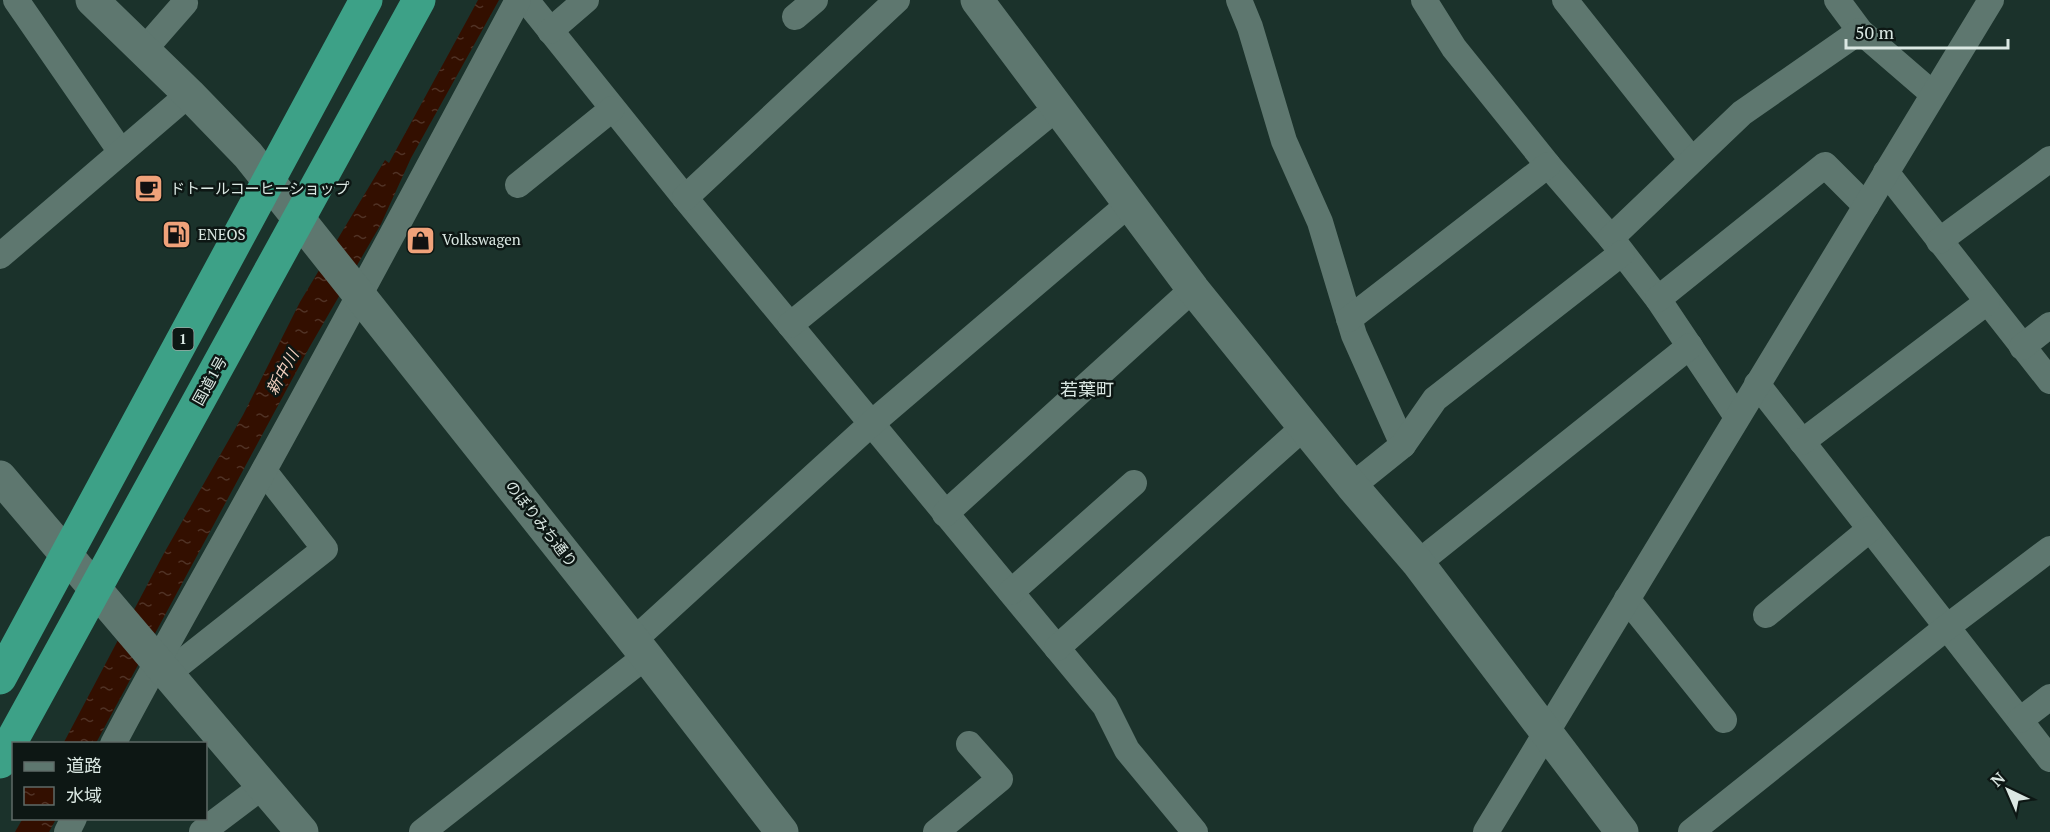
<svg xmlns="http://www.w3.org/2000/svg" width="2050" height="832" font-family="'PT Serif','Noto Sans JP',serif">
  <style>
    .water { fill: url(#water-ripples) }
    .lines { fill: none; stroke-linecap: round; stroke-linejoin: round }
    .street { stroke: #5e776f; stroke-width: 26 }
    .secondary { stroke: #5e776f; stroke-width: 33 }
    .highway { stroke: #3da187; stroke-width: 33 }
    .labels { text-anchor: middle; stroke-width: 5; stroke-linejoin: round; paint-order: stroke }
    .shield { fill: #0d1714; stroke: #9da9a5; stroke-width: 1.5 }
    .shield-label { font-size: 14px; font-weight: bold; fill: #dbe8e3 }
    .poi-label { font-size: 15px; fill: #dbe8e3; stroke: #0d1714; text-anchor: start }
    .street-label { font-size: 15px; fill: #dbe8e3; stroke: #0d1714 }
    .water-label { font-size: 16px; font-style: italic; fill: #f3d0bf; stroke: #0d1714 }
    .quarter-label { font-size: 18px; fill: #dbe8e3; stroke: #0d1714 }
  </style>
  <defs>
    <pattern id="water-ripples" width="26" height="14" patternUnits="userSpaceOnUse" patternTransform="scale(1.5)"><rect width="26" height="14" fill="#330f00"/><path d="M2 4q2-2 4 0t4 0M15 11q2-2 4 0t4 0" fill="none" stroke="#503225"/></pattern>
  </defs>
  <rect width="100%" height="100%" fill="#1b322b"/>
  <g class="water">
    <path d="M 478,0 L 499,0 L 411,158 L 381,224 L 309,348 L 96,743 L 63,744 L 163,555 L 243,415 L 300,302 L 385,160 L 389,163 Z"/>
    <path d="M 23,818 L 56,818 L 56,819 L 49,832 L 15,832 Z"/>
  </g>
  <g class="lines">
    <g class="street">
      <path d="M 16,0 L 121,152"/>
      <path d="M 526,0 L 685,198 L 1105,706 L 1127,750 L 1195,832"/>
      <path d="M 1239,0 L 1250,27 L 1284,141 L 1320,222 L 1354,335 L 1403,445"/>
      <path d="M 1424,0 L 1454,48 L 1548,165 L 1611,238 L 1658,299 L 1737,417"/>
      <path d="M 1565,0 L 1691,159"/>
      <path d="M 1837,0 L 1860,31 L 1933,94"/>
      <path d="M 795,17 L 815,0"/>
      <path d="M 550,31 L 586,0"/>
      <path d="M 143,51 L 185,3 L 184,0"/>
      <path d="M 1886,172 L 2050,381"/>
      <path d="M 518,185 L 612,109"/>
      <path d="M 685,198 L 897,0"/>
      <path d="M 1611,238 L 1742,113 L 1860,31"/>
      <path d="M 1939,241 L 2050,159"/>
      <path d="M 0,256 L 189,94"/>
      <path d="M 1658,299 L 1825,165 L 1866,206"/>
      <path d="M 1349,319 L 1548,165"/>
      <path d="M 790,325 L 1058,107"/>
      <path d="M 2022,347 L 2050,325"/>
      <path d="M 1757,384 L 2050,759"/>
      <path d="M 1802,442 L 1987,302"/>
      <path d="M 1352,486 L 1403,445 L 1435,399 L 1622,253"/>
      <path d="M 945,514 L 1193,289"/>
      <path d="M 1418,563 L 1690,346"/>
      <path d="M 1011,592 L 1134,483"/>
      <path d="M 1627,599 L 1724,720"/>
      <path d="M 1766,615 L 1870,529"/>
      <path d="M 633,641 L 872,423 L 1130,203"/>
      <path d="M 1057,648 L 1304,427"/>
      <path d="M 167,674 L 325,549 L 264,471"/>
      <path d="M 2020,720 L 2050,697"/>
      <path d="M 113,744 C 162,651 214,561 264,470 C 350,314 434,157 518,0"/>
      <path d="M 67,832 L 74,818"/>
      <path d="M 202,832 L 263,786"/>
      <path d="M 422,832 L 646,656"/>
      <path d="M 936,832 L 1000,779 L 969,744"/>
      <path d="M 1486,832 L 1991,0"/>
      <path d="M 1691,832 L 1947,627 L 2050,549"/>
    </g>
    <g class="secondary">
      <path d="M 92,0 L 189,94 L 248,155 L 646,656 L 782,832"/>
      <path d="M 977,0 L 1193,289 L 1352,486 L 1418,563 L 1622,832"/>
      <path d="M 0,477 L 302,832"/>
    </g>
    <g class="highway">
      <path d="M 0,678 L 366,0"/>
      <path d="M 0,762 L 419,0"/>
    </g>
  </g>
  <defs>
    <symbol id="cafe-square" viewBox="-11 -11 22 22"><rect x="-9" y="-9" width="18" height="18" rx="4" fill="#f0a27a" stroke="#0d1714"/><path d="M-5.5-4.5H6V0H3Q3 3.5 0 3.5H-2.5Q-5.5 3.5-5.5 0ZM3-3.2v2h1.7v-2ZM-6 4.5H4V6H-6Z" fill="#111"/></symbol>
    <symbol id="fuel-square" viewBox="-11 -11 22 22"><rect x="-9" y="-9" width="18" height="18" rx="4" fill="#f0a27a" stroke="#0d1714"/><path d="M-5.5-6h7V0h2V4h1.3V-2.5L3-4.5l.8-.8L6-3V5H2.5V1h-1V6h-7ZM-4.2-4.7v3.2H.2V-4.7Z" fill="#111"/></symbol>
    <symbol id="shop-square" viewBox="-11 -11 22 22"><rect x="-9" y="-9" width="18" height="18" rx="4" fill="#f0a27a" stroke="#0d1714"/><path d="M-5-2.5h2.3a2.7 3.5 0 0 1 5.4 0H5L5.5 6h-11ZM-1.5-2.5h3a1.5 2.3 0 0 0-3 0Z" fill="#111"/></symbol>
  </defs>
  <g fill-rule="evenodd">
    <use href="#cafe-square" x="132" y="172" width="33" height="33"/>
    <use href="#fuel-square" x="160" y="218" width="33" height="33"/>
    <use href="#shop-square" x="404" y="224" width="33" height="33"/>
  </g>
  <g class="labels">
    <rect class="shield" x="172.5" y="328" width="21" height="22" rx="4.5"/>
    <g class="shield-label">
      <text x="183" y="344">1</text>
    </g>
    <g class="poi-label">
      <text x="170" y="194">ドトールコーヒーショップ</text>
      <text x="198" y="240">ENEOS</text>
      <text x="442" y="245">Volkswagen</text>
    </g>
    <g class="street-label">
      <text transform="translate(210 381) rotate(-61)" y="5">国道1号</text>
      <text transform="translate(541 524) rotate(52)" y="5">のぼりみち通り</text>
    </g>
    <g class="water-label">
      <text transform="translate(282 372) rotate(-61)" y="6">新中川</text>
    </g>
    <g class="quarter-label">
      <text x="1087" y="396">若葉町</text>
    </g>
  </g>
  <rect x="12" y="742" width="195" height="78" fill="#0d1714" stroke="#5f6b67" stroke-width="1.5"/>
  <rect x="24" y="762" width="30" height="9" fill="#5e776f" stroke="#5f6b67" stroke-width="1.5"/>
  <text x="66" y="772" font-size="18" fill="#dbe8e3">道路</text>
  <rect x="24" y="787" width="30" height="18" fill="url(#water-ripples)" stroke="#5f6b67" stroke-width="1.5"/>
  <text x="66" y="802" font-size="18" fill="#dbe8e3">水域</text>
  <g transform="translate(2008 790) rotate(316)" stroke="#0d1714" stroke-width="4.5" paint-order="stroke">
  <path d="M0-4.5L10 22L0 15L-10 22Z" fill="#dbe8e3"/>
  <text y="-9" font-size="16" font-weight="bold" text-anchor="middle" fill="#dbe8e3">N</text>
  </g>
  <path d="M1846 39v9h162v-9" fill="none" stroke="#dbe8e3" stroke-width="3"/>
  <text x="1855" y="39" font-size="18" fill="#dbe8e3" stroke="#0d1714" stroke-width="4.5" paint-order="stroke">50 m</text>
</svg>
